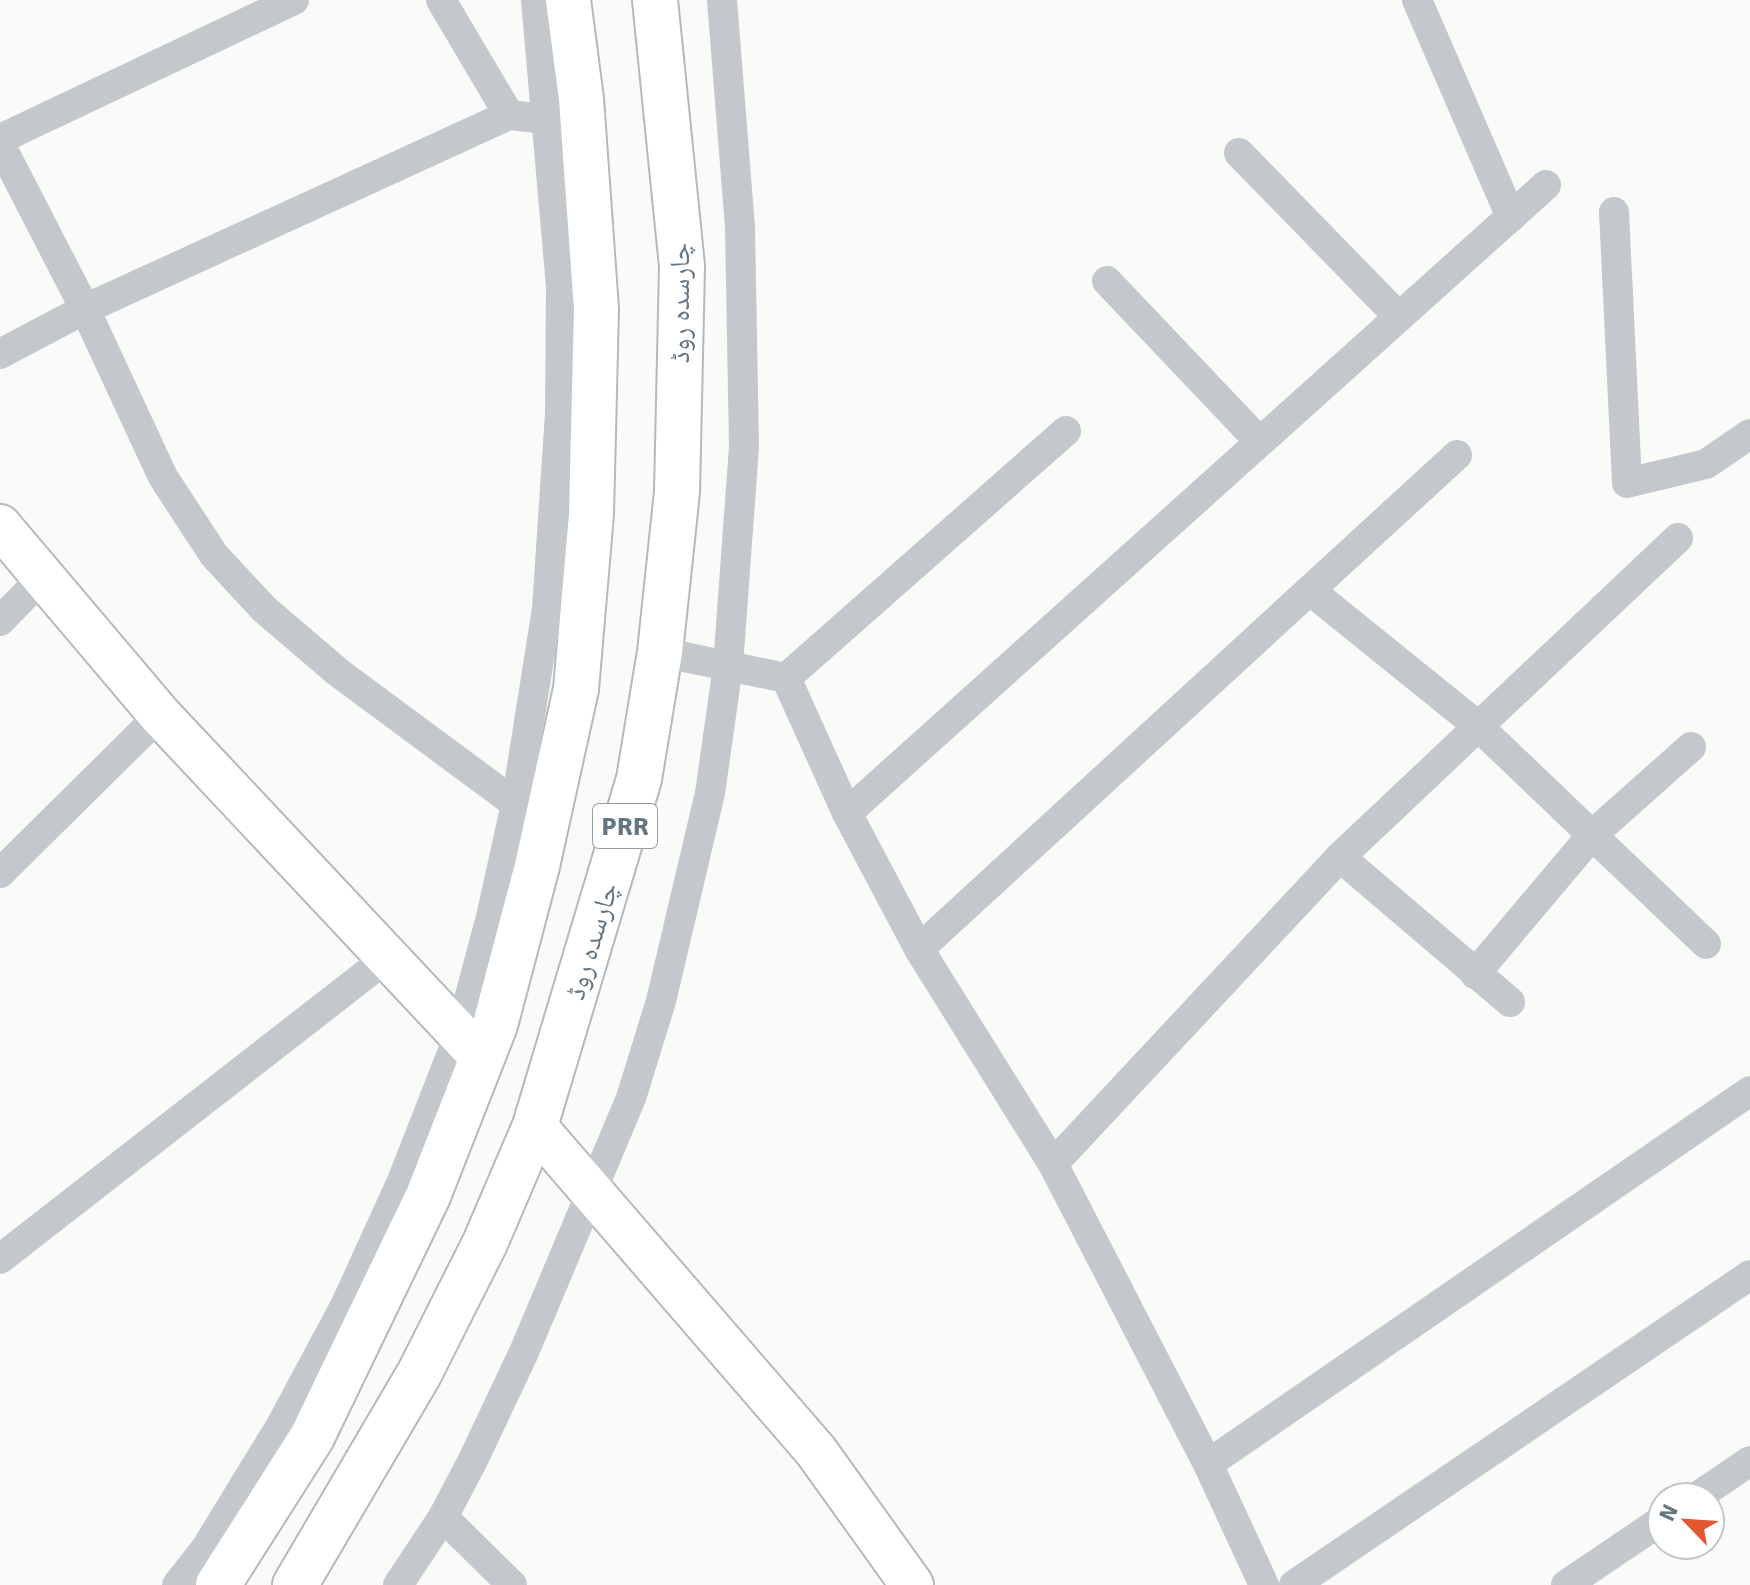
<svg xmlns="http://www.w3.org/2000/svg" width="1750" height="1585" font-family="Signika,'Noto Naskh Arabic',sans-serif">
  <style>
    .lines { fill: none; stroke-linecap: round; stroke-linejoin: round }
    .secondary-casing { stroke: #b3babf; stroke-width: 46 }
    .highway-casing { stroke: #b4b9bd; stroke-width: 48 }
    .street { stroke: #c3c8cc; stroke-width: 30 }
    .secondary { stroke: #fff; stroke-width: 42 }
    .highway { stroke: #fff; stroke-width: 44 }
    .labels { text-anchor: middle; stroke-width: 8; stroke-linejoin: round; paint-order: stroke }
    .shield { fill: #fff; stroke: #939fa8; stroke-width: 2 }
    .shield-label { font-size: 26px; font-weight: bold; fill: #657683 }
    .street-label { font-size: 28px; fill: #657683; stroke: #fff }
  </style>
  <rect width="100%" height="100%" fill="#fafaf8"/>
  <g class="lines">
    <defs>
      <g id="secondary">
        <path d="M 0,526 L 160,715 L 482,1058"/>
        <path d="M 535,1126 L 816,1451 L 912,1585"/>
      </g>
      <g id="highway">
        <path d="M 218,1585 L 312,1437 L 428,1196 L 495,1025 L 537,866 L 576,689 L 591,514 L 596,309 L 581,99 L 568,0"/>
        <path d="M 295,1585 L 419,1374 L 485,1243 L 535,1126 L 639,779 L 660,652 L 677,492 L 682,266 L 655,0"/>
      </g>
    </defs>
    <use href="#secondary" class="secondary-casing"/>
    <use href="#highway" class="highway-casing"/>
    <g class="street">
      <path d="M 441,0 L 509,115"/>
      <path d="M 1417,0 L 1511,217"/>
      <path d="M 0,139 L 294,0"/>
      <path d="M 0,144 L 85,309 L 163,477 L 214,555 L 264,609 L 339,673 L 516,804"/>
      <path d="M 1239,153 L 1399,317"/>
      <path d="M 1614,212 L 1627,483 L 1706,464 L 1750,434"/>
      <path d="M 1107,281 L 1260,442"/>
      <path d="M 0,354 L 85,309 L 509,115 L 547,119"/>
      <path d="M 1312,592 L 1478,726 L 1706,944"/>
      <path d="M 0,621 L 44,576"/>
      <path d="M 660,652 L 786,678 L 847,813 L 919,949 L 1053,1164 L 1208,1464 L 1264,1585"/>
      <path d="M 786,678 L 1066,431"/>
      <path d="M 847,813 L 1546,185"/>
      <path d="M 1340,857 L 1510,1002"/>
      <path d="M 0,873 L 160,715"/>
      <path d="M 919,949 L 1457,455"/>
      <path d="M 1475,974 L 1592,835 L 1691,747"/>
      <path d="M 1053,1164 L 1340,857 L 1678,538"/>
      <path d="M 0,1259 L 388,957"/>
      <path d="M 1208,1464 L 1750,1091"/>
      <path d="M 1697,1497 L 1750,1461"/>
      <path d="M 443,1517 L 512,1585"/>
      <path d="M 177,1585 L 206,1548 L 280,1427 L 346,1304 L 402,1181 L 460,1033 L 491,917 L 516,804 L 547,609 L 560,413 L 561,287 L 536,0"/>
      <path d="M 398,1585 L 443,1517 L 473,1460 L 524,1352 L 631,1098 L 661,1001 L 710,793 L 728,666 L 744,447 L 740,227 L 722,0"/>
      <path d="M 1294,1585 L 1750,1275"/>
      <path d="M 1566,1585 L 1662,1520"/>
    </g>
    <use href="#secondary" class="secondary"/>
    <use href="#highway" class="highway"/>
  </g>
  <g class="labels">
    <rect class="shield" x="593" y="804" width="64" height="44" rx="6"/>
    <g class="shield-label">
      <text x="625" y="835">PRR</text>
    </g>
    <g class="street-label">
      <text transform="translate(679 303) rotate(-90)" y="10">چارسدہ روڈ</text>
      <text transform="translate(591 941) rotate(-73)" y="10">چارسدہ روڈ</text>
    </g>
  </g>
  <g transform="translate(1686 1521) rotate(295)"><circle r="38" fill="#ffffff" stroke="#c1c8cd" stroke-width="2"/>
  <path d="M0-6L14 30L0 20L-14 30Z" fill="#e4572e"/>
  <text y="-12" font-size="22" font-weight="bold" text-anchor="middle" fill="#657683">N</text>
  </g>
</svg>
